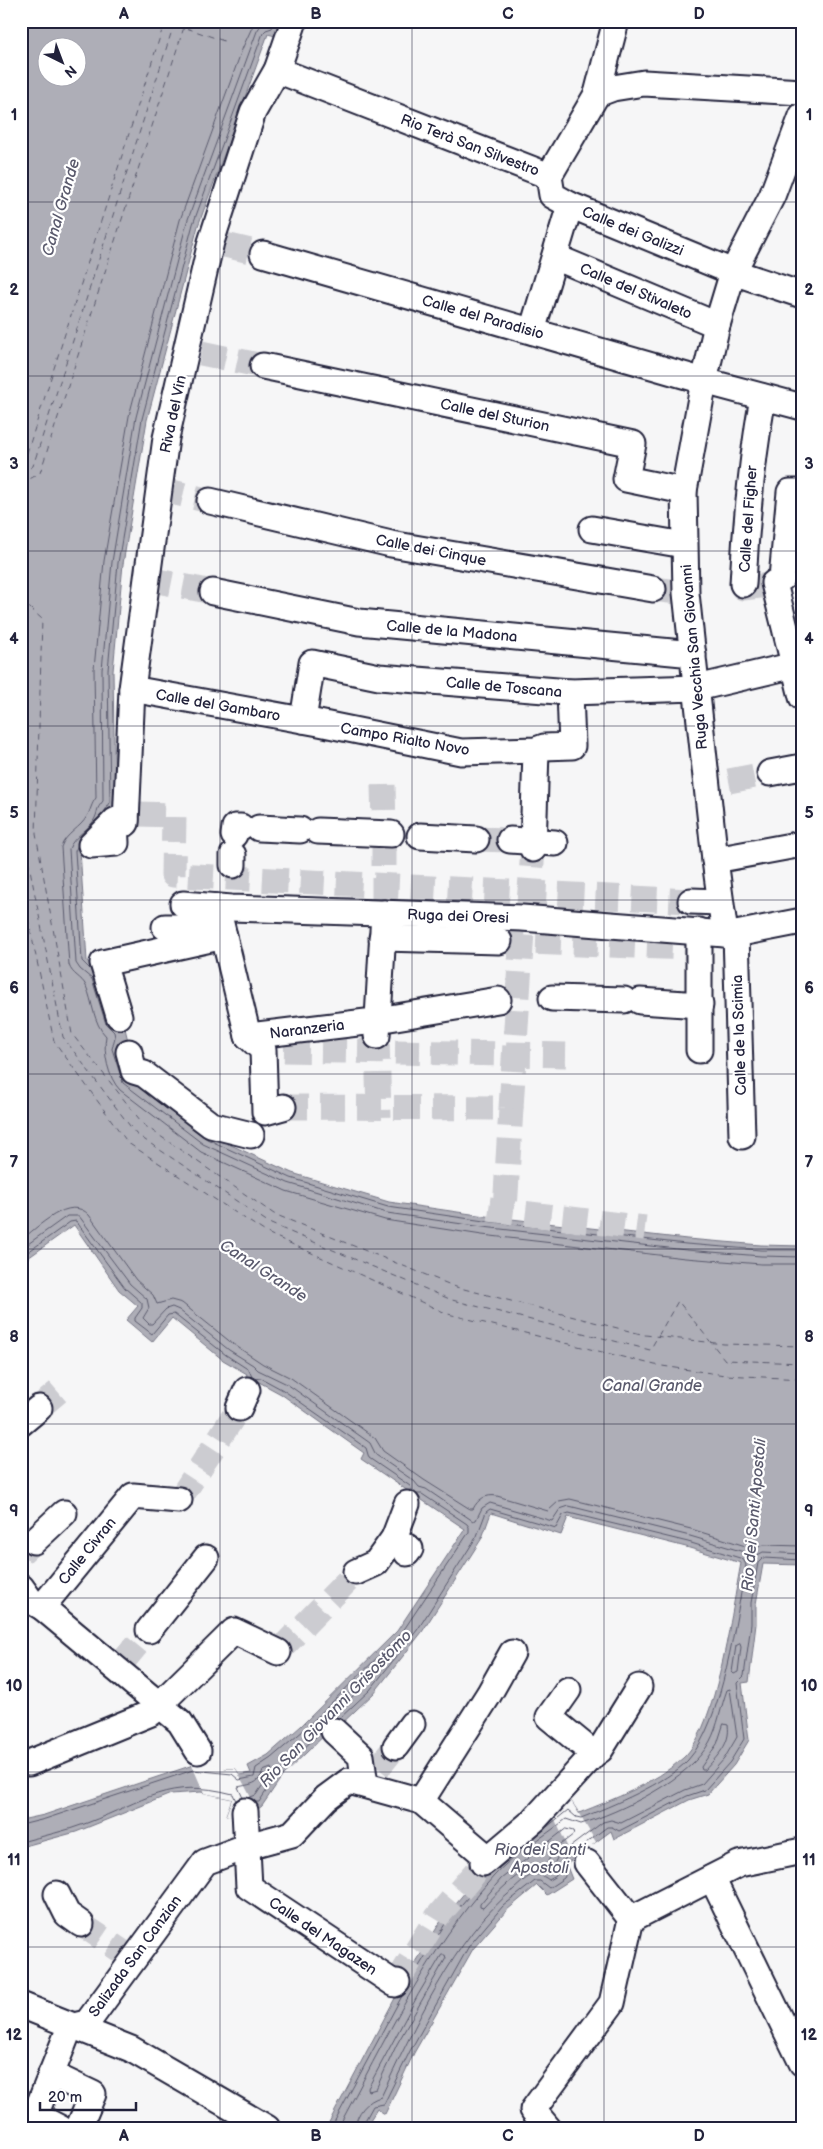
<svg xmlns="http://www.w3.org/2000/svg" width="823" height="2149" font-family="'Balsamiq Sans',sans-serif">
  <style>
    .water { fill: #aeaeb7; stroke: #767685; fill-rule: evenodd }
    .pier { fill: #f6f6f7 }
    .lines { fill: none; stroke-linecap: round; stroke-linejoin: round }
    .shore { stroke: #5a5a6d; stroke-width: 1 }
    .ferry { stroke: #5a5a6d; stroke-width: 1; stroke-dasharray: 6 5; stroke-linecap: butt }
    .street-tunnel { stroke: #ccccd1; stroke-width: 25; stroke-dasharray: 25 12; stroke-linecap: butt }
    .street-casing { stroke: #22223b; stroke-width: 29 }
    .street { stroke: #fff; stroke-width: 25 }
    .grid { fill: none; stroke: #22223b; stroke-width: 1; stroke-opacity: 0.55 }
    .labels { text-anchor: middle; stroke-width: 4.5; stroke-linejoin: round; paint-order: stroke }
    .street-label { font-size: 15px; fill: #22223b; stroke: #fff }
    .water-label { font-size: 16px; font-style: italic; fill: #5a5a6d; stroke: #fff }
    .neatline { fill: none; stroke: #22223b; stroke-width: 2 }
    .grid-label { font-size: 16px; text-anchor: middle; font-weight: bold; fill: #22223b }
  </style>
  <rect width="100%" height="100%" fill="#f6f6f7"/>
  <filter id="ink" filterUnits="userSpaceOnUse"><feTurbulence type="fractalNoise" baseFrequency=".02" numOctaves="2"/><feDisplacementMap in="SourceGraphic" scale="10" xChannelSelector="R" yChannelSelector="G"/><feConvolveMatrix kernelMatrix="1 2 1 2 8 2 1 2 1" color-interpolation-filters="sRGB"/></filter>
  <g filter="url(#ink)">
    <path class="water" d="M 21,21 L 281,21 L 275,36 L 268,34 L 198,226 L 147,420 L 123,564 L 113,671 L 115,806 L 106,815 L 111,819 L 80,850 L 87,961 L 101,972 L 123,1020 L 129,1045 L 209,1135 L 292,1173 L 389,1202 L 485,1216 L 687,1239 L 761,1245 L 802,1246 L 802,1565 L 763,1564 L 756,1604 L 756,1624 L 749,1682 L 742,1683 L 749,1740 L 734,1765 L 708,1794 L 689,1800 L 614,1839 L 611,1831 L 566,1864 L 572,1879 L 547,1895 L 537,1885 L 507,1910 L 473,1949 L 414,2053 L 385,2114 L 377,2109 L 365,2128 L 326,2128 L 402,1985 L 441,1921 L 487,1866 L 571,1801 L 579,1813 C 614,1799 654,1784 683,1758 C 717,1728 732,1609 741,1563 L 686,1547 L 568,1517 L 561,1535 L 491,1513 L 482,1538 L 422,1632 L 374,1693 L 336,1729 L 330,1730 L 283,1775 L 262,1806 L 257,1810 L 226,1815 L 232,1799 L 201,1792 L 171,1794 L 76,1832 L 21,1847 L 21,1820 L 44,1815 L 193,1765 L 225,1769 L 236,1769 L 239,1775 L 251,1773 L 248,1766 L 268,1755 L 301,1726 L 397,1631 L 465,1529 L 419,1498 L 412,1508 L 401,1501 L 408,1491 L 361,1459 L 364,1453 L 281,1394 L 259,1382 L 255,1390 L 242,1383 L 247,1374 L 223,1360 L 172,1318 L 152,1342 L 126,1320 L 138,1306 L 119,1290 L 74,1225 L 21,1263 ZM 48,48 L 78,48 L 78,78 L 48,78 Z"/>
    <g class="pier">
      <path d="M 191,1763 L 223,1766 L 225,1769 L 236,1769 L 256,1807 L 235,1815 L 226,1815 L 232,1799 L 204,1793 Z"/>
      <path d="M 570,1799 L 596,1842 L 592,1845 L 593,1847 L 574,1861 L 552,1813 Z"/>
    </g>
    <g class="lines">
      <g class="shore">
        <path d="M 255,21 L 243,47 L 180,220 L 129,416 L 104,561 L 94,669 L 96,798 C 91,804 91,810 87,816 C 81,828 66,833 61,847 L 69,965 C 72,975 82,977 86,986 C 93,1002 93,1023 106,1036 C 103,1052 108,1078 120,1090 L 201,1152 L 286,1191 L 385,1220 L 482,1235 L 685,1258 L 761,1264 L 802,1264"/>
        <path d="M 269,21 L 261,25 L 257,31 L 187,222 L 136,417 L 112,562 L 102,670 L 103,801 C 95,811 99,809 95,818 C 91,829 73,836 69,849 L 76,963 L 80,969 L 92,979 L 106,1024 L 114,1032 L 115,1037 L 112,1049 L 123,1083 L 203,1144 L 288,1183 L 387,1213 L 483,1227 L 686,1250 L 761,1256 L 802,1257"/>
        <path d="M 102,815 L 110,803 L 108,670 L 118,563 L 142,419 L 193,224 L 263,33 L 266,30 L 272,28 L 275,21"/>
        <path d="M 78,845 L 75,851 L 82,961 L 91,970"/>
        <path d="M 147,1094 L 207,1139 L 291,1178 L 388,1207 L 484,1221 L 686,1244 L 761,1250 L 802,1250"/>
        <path d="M 21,1240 C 38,1227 70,1194 89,1215 L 136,1280 L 153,1295 L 157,1304 L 171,1300 L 182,1303 L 233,1344 L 263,1364 L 291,1378 L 375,1438 L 383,1451 L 424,1480 L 470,1509 L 473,1509 C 478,1499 486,1494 497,1496 L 548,1511 L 559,1501 L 570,1499 L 691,1529 L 752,1548 L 764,1545 L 802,1546"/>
        <path d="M 21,1249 L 67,1216 L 79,1216 L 130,1284 L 147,1299 L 149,1308 L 143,1318 L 149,1324 L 152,1324 L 166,1309 L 172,1307 L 179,1310 L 229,1350 L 253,1365 L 258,1370 L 287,1384 L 370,1443 L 376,1455 L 414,1481 L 419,1487 L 426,1489 L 473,1521 L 476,1520 L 482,1508 L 490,1503 L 552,1521 L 560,1509 L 569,1506 L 690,1536 L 744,1552 L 752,1558 L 763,1552 L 802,1554"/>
        <path d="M 21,1257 L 70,1222 L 76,1221 L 125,1288 L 142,1303 L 142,1308 L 135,1318 L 135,1321 L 152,1334 L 168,1315 L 174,1314 L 226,1355 L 249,1370 L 252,1377"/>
        <path d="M 254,1379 L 261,1378 L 283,1390 L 366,1448 L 369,1458 L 410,1486 L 413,1492"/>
        <path d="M 740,1644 L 741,1647 L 738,1672 L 734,1674 L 732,1672 L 736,1646 Z"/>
        <path d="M 366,1677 L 369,1676 L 370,1679 L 349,1700 L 346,1700 L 346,1697 Z"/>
        <path d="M 339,1719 L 370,1690 L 418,1629 L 477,1536 L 486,1512 L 490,1509 L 556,1528 L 563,1515 L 569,1513 L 688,1542 L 743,1559 L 746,1565 C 736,1617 723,1722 688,1760 C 667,1783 611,1806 581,1818 L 576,1817 L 568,1810 L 547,1827"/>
        <path d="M 724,1724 L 728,1725 C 731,1744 717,1756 705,1770 L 702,1770 L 701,1767 L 717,1744 Z"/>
        <path d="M 243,1798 L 238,1787 C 250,1784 259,1785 263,1771 L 271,1768 L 272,1771 L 256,1795 L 248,1798"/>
        <path d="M 255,1802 L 259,1802 L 279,1772 L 321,1732"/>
        <path d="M 21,1825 L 45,1819 L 193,1770 L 232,1774 L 239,1780 L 254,1777 L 256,1768 L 271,1758 L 304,1730 L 401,1634 L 469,1532 L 469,1527 L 467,1524 L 422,1494 L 416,1494"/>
        <path d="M 566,1829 L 573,1831 L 574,1834 L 552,1851 L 546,1867 C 541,1867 535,1866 530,1868 C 515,1874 494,1896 483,1908 L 480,1907 L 480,1904 L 501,1879 Z"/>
        <path d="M 21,1842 C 43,1836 66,1831 87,1823 C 145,1801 168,1777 233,1794 L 236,1801"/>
        <path d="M 442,1955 L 445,1955 L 446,1958 L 397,2044 L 376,2089 L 369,2091 L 368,2088 L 418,1995 Z"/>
        <path d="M 410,1981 L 445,1924 L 485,1877"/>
        <path d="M 331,2128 L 402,1996"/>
        <path d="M 338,2128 C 385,2041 427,1949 494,1876 C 512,1855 544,1837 566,1819 L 581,1824 C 620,1812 691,1779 710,1741 C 718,1726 721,1706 727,1690 L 730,1689 L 737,1737 L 724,1759 L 702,1784 L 685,1790 L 621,1823 L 611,1820 L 603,1822 L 558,1856 L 554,1864 L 556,1876 L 549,1880 C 533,1868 527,1878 514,1889 C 454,1937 414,2028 381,2097 C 368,2100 356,2113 355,2128"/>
        <path d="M 361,2128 L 373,2106 L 384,2104 L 410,2051 L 469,1946 L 503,1906 L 535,1881 L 540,1881 L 549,1888 L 564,1878 L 565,1876 L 561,1866 L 562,1861 L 607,1827 L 612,1827 L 619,1831 L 687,1796 L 705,1790 L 730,1762 L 744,1739 L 737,1683 L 744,1676 L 751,1624 L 751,1603 L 758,1563 L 763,1558 L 802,1560"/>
      </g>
      <g class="ferry">
        <path d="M 166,21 L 224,41"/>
        <path d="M 21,462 L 25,459 L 165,21"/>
        <path d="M 21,474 L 33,466 L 175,21"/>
        <path d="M 21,484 L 40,473 L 186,21"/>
        <path d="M 21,600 L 42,619 L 36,834 L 72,1034 L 144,1125 L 274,1214 L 456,1287 L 645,1335 L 724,1344 L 802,1346"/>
        <path d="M 21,611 L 27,617 L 23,834 L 63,1037 L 136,1134 L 271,1224 L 452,1300 L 650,1350 L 678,1301 L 725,1360 L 802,1363"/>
        <path d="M 21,886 L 54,1041 L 128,1143 L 267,1233 L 448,1314 L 655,1365 L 725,1375 L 802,1379"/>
      </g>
      <g class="street-tunnel">
        <path d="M 225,245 L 263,254"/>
        <path d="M 201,353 L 263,366"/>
        <path d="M 159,489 L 210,501"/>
        <path d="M 147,579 L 213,592"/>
        <path d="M 743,584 L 743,588 L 769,585"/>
        <path d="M 653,589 L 686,593"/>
        <path d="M 729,781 L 770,773"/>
        <path d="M 383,785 L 384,827"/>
        <path d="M 139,814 L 174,815 L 173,875 L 691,901"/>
        <path d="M 476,839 L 510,840"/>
        <path d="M 384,841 L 384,901"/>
        <path d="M 529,904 L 533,849"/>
        <path d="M 499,941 L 689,948"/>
        <path d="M 377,1036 L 379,1117"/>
        <path d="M 284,1050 L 566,1055"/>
        <path d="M 283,1107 L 511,1108 L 505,1211"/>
        <path d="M 511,1108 L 522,931"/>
        <path d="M 489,1209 L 645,1228"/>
        <path d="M 39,1408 L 66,1385"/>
        <path d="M 179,1500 L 239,1408"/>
        <path d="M 21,1553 L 34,1541"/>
        <path d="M 278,1652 L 356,1572"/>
        <path d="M 121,1664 L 149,1630"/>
        <path d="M 378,1768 L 396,1746"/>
        <path d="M 81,1924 L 127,1955"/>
        <path d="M 397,1982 L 437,1917 L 483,1863"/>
      </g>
      <defs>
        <g id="street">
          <path d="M 277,70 L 549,176 L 597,94 L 613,88 L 644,83 L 802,92"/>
          <path d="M 597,94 L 616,21"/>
          <path d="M 802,116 L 772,196 L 733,272 L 717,325 L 704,381 L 684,491 L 686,593 L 715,860 L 725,934 L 736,934 L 802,921"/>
          <path d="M 549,176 L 552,195 L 570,205 L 733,272 L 802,295"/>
          <path d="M 263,254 L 704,381 L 802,407"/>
          <path d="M 555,257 L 717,325"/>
          <path d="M 532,331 L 570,205"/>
          <path d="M 263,366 L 633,444 L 626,479 L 684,491"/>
          <path d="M 802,492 L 790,492 L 782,578 L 774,583 L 802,697"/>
          <path d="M 210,501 L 391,544 L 653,589"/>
          <path d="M 592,529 L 684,545"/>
          <path d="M 743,584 C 746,520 752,459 763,397"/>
          <path d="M 213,592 L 359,622 L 693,654"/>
          <path d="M 132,689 L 319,723 L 461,752 L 536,750 L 544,747 L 572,746 L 570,692"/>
          <path d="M 303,720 L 312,663 L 379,677 L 570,692 L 697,688 L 795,665"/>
          <path d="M 770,773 L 802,767"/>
          <path d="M 115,821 L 116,843 L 91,845 L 115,821 L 117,820 L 126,820"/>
          <path d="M 126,823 L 132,689 L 166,438 L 211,242 L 253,112 L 277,70 L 294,21"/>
          <path d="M 259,828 L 300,830"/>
          <path d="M 318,831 L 391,834"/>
          <path d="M 234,835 L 235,827 L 241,827"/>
          <path d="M 420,836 L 476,839"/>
          <path d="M 510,840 L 555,843"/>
          <path d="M 533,849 L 536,750"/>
          <path d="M 715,860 L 802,844"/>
          <path d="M 233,865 L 233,855"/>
          <path d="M 691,901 L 720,902"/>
          <path d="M 183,904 L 231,908 L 522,918 L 725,934"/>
          <path d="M 217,907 L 248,1036 L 263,1050 L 265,1112 L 283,1107"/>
          <path d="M 165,927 L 218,927"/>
          <path d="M 699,931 L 699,1050"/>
          <path d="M 736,934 L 742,1136"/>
          <path d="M 382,938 L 499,941"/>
          <path d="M 552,998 L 624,1000"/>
          <path d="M 640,1001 L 700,1005"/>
          <path d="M 119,1016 L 103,963 L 224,936"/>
          <path d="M 248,1036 L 366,1022 L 498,1000"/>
          <path d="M 377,1036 L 384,913"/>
          <path d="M 129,1052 L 134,1071 L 144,1074 L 211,1125 L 251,1135"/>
          <path d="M 239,1408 L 247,1390"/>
          <path d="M 21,1423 L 39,1408"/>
          <path d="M 394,1538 L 410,1549 L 407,1553"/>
          <path d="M 34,1541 L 64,1513"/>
          <path d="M 356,1572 L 376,1563 L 394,1538 L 407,1504"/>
          <path d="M 21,1587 L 31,1601 L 42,1607 L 180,1722 L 198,1751"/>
          <path d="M 42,1607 L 133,1496 L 179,1500"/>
          <path d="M 149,1630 L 206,1558"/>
          <path d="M 568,1690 L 549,1717 L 594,1754"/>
          <path d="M 334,1731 L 361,1756 L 365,1784"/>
          <path d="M 396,1746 L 412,1724"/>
          <path d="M 29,1763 L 151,1713 L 234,1631 L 278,1652"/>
          <path d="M 421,1801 L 489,1694 L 512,1653"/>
          <path d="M 245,1811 L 249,1887 L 395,1984 L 397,1982"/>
          <path d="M 483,1863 L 534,1820 L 594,1754 L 600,1750 L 639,1687"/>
          <path d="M 587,1863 L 631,1919 L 739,1864 L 802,1851"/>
          <path d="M 712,1878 L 802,2063"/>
          <path d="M 57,1894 L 67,1914 L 81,1924"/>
          <path d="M 21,2005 L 131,2049 L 267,2128"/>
          <path d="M 51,2074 L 93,2094 L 79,2127"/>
          <path d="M 35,2115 L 60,2128"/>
          <path d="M 30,2128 L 68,2032 L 74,2026 L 87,2023 L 205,1862 L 248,1846 L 292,1834 L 326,1798 L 349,1781 L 421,1801 L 488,1858"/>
          <path d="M 548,2128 L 533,2110 L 612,2003 L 631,1919"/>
        </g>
      </defs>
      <use href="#street" class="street-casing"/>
      <use href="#street" class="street"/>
    </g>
  </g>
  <path class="grid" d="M 220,21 L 220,2128M 412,21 L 412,2128M 604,21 L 604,2128M 21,202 L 802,202M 21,376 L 802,376M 21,551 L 802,551M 21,726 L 802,726M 21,900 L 802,900M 21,1074 L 802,1074M 21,1249 L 802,1249M 21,1424 L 802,1424M 21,1598 L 802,1598M 21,1772 L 802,1772M 21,1947 L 802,1947"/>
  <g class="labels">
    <g class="street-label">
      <text transform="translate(470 145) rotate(21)" y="5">Rio Terà San Silvestro</text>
      <text transform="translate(633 231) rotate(22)" y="5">Calle dei Galizzi</text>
      <text transform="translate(636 291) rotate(23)" y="5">Calle del Stivaleto</text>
      <text transform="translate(483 317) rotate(16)" y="5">Calle del Paradisio</text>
      <text transform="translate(173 414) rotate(-78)" y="5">Riva del Vin</text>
      <text transform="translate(495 415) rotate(12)" y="5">Calle del Sturion</text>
      <text transform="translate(748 519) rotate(-86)" y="5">Calle del Figher</text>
      <text transform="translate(431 550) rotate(11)" y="5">Calle dei Cinque</text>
      <text transform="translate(452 631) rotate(5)" y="5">Calle de la Madona</text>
      <text transform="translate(694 657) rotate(-95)" y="5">Ruga Vecchia San Giovanni</text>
      <text transform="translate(504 687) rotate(5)" y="5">Calle de Toscana</text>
      <text transform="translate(218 705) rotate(10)" y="5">Calle del Gambaro</text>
      <text transform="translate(405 739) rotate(10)" y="5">Campo Rialto Novo</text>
      <text transform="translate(458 916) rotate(2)" y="5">Ruga dei Oresi</text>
      <text transform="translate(307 1029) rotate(-7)" y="5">Naranzeria</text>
      <text transform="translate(739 1035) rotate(-92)" y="5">Calle de la Scimia</text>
      <text transform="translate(87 1551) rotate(-51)" y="5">Calle Civran</text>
      <text transform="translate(323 1936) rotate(34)" y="5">Calle del Magazen</text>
      <text transform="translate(135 1956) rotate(-54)" y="5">Salizada San Canzian</text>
    </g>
    <g class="water-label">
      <text transform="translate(60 207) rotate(-74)" y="6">Canal Grande</text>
      <text transform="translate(264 1270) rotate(33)" y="6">Canal Grande</text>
      <text x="652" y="1391">Canal Grande</text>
      <text transform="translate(753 1515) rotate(-85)" y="6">Rio dei Santi Apostoli</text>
      <text transform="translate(335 1708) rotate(-46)" y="6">Rio San Giovanni Grisostomo</text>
      <text x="540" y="1855">Rio dei Santi<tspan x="540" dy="18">Apostoli</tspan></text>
    </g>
  </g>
  <rect width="823" height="2149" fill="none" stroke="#fff" stroke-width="55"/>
  <g transform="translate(62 62) rotate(138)"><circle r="24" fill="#ffffff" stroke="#a7a7b1"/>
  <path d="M0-4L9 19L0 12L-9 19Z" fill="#22223b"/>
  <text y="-8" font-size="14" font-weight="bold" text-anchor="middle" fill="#22223b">N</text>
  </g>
  <path d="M40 2102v8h96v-8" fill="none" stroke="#22223b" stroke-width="2.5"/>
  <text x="48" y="2102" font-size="15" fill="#22223b" stroke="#ffffff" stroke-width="4" paint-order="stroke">20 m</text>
  <rect x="28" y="28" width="768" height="2094" class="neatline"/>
  <g class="grid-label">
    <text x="124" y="19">A</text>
    <text x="316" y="19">B</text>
    <text x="508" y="19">C</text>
    <text x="699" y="19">D</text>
    <text x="14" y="120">1</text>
    <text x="809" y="120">1</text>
    <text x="14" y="295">2</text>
    <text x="809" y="295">2</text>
    <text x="14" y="469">3</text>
    <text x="809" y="469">3</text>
    <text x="14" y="644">4</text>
    <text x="809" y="644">4</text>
    <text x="14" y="818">5</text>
    <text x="809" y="818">5</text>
    <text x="14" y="993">6</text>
    <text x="809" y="993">6</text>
    <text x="14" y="1167">7</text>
    <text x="809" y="1167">7</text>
    <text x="14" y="1342">8</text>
    <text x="809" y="1342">8</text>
    <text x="14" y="1516">9</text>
    <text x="809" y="1516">9</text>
    <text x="14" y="1691">10</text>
    <text x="809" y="1691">10</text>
    <text x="14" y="1865">11</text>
    <text x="809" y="1865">11</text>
    <text x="14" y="2040">12</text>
    <text x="809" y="2040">12</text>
    <text x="124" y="2141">A</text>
    <text x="316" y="2141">B</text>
    <text x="508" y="2141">C</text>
    <text x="699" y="2141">D</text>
  </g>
</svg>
